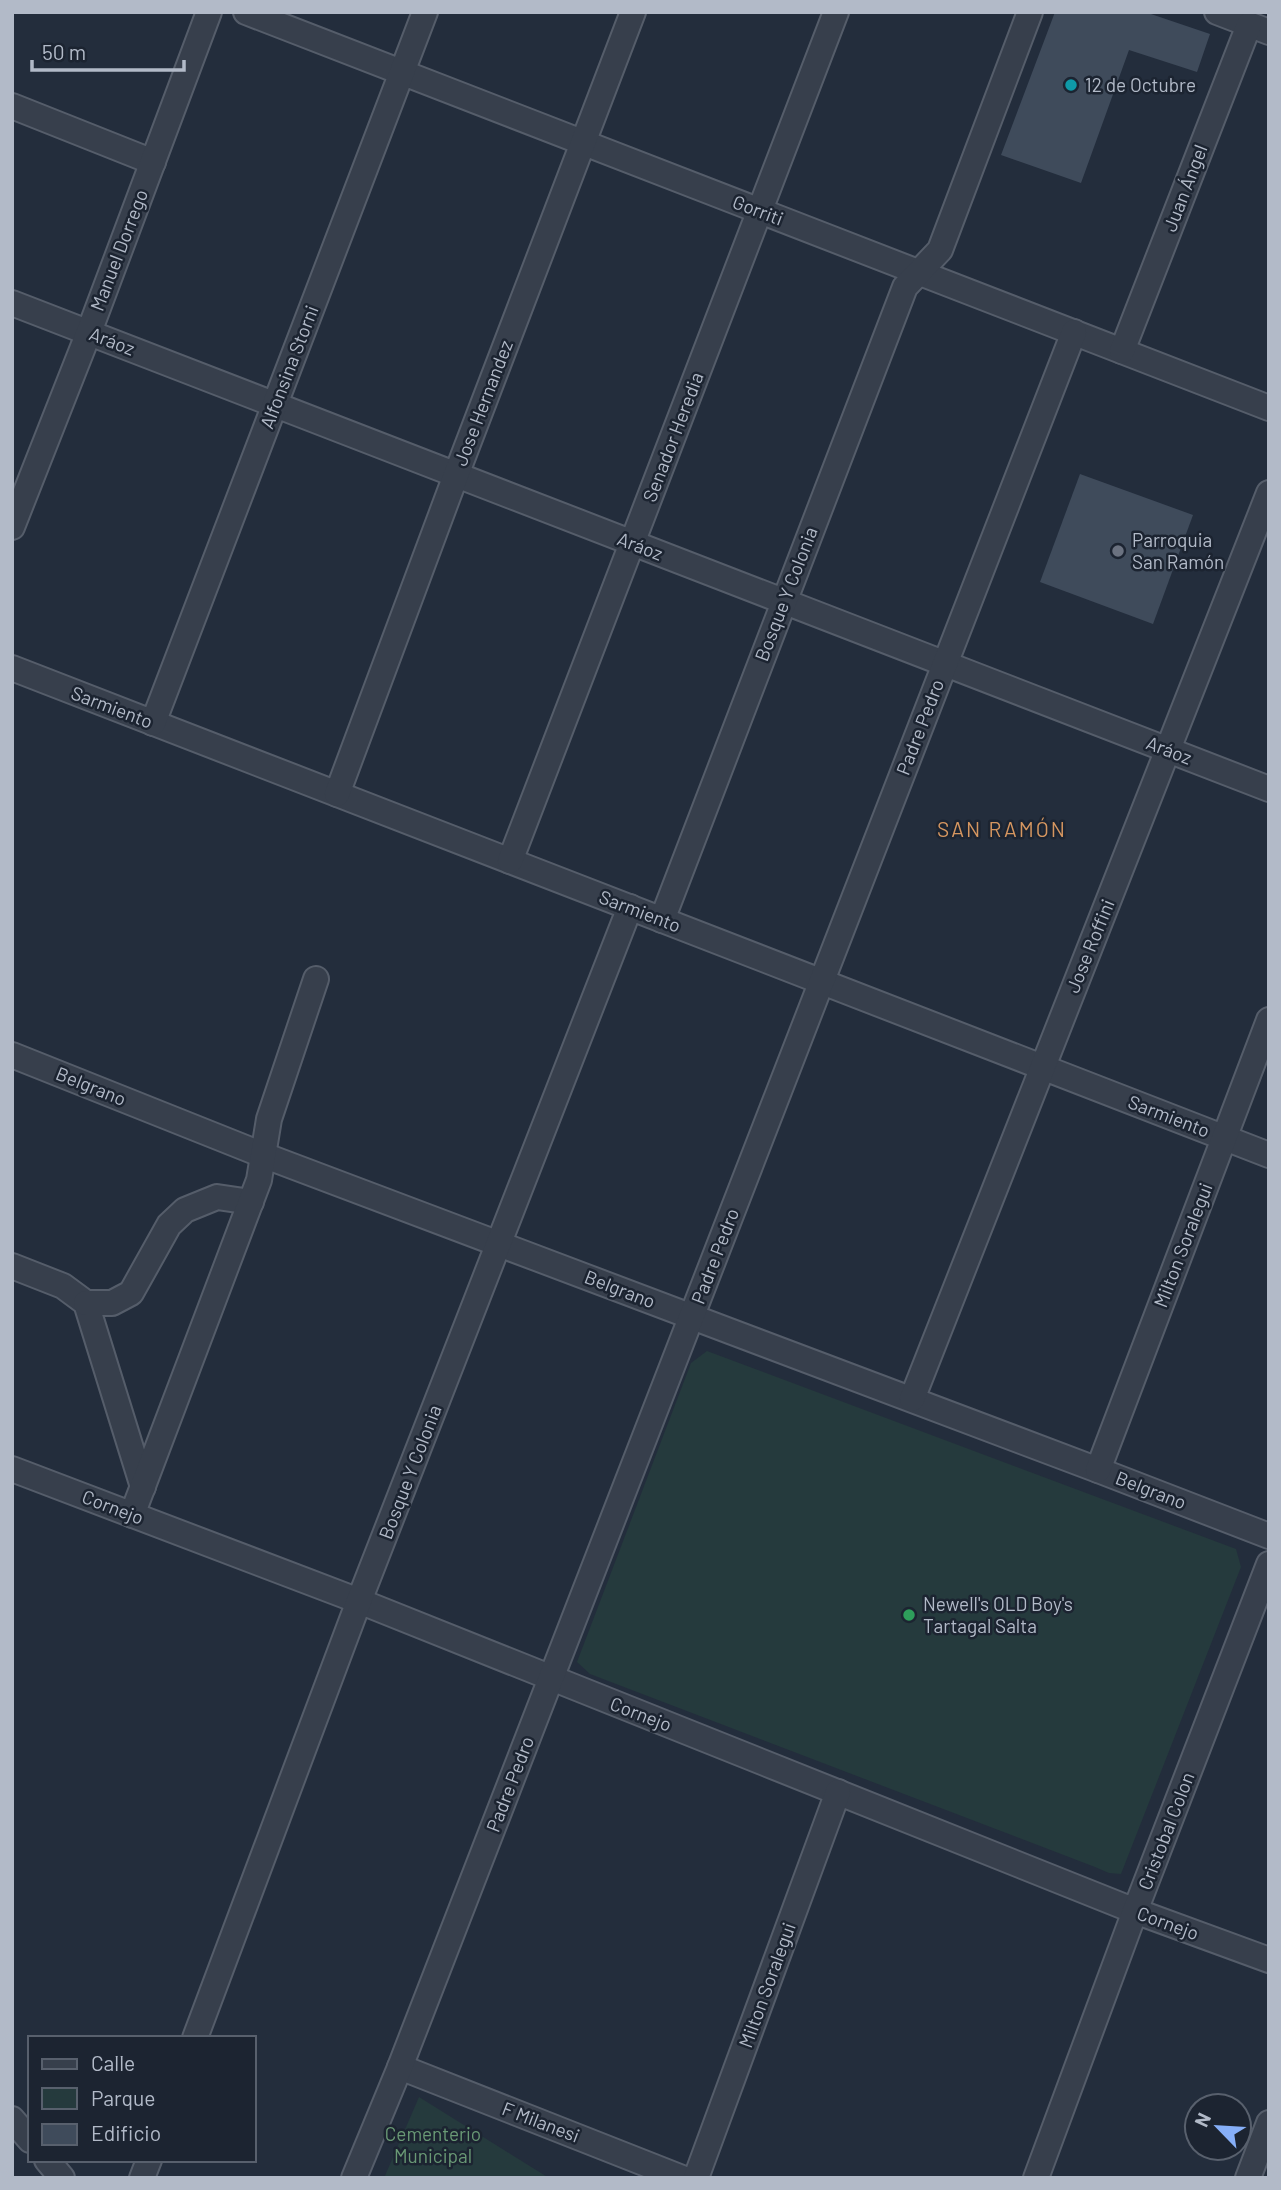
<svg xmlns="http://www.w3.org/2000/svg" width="1281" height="2190" font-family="Barlow,sans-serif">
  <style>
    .green { fill: #253a3d }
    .building { fill: #3f4b5b }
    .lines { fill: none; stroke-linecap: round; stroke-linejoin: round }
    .minor-casing { stroke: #555d6a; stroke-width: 28 }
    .minor { stroke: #373f4c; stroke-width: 24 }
    .culture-dot { fill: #0f9aa8; stroke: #1c2431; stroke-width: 2.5 }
    .worship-dot { fill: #6b7280; stroke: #1c2431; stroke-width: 2.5 }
    .leisure-dot { fill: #2e9e5b; stroke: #1c2431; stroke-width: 2.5 }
    .labels { text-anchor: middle; stroke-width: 5; stroke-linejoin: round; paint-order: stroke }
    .poi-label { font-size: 19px; fill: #b2bac8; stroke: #1c2431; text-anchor: start }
    .street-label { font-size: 19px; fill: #b2bac8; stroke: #1c2431 }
    .park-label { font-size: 19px; fill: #699975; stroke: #1c2431 }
    .neighbourhood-label { font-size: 21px; letter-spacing: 2px; fill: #d59660; stroke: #1c2431 }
  </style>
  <rect width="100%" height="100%" fill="#232d3c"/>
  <g class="green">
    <path d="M 707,1351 L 1236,1549 L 1241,1567 L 1121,1874 L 1109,1873 L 1095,1867 L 590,1674 L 577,1662 L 691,1363 Z"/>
    <path d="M 419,2097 L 549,2178 L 384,2178 Z"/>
  </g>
  <g class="building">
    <path d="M 1055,12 L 1145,12 L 1210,34 L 1197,72 L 1129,50 L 1081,183 L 1001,155 Z"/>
    <path d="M 1080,474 L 1193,515 L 1153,624 L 1040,582 Z"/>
  </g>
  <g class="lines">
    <defs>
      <g id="minor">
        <path d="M 246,12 L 1269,408"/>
        <path d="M 1217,12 L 1269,32"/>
        <path d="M 12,106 L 153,162"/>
        <path d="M 12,303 L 1269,789"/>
        <path d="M 1122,351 L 1249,25"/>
        <path d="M 12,527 L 89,332 L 209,12"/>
        <path d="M 12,668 L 1269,1155"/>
        <path d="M 153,723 L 425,12"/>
        <path d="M 337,794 L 456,475 L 633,12"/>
        <path d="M 510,861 L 836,12"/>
        <path d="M 662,920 L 905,287 L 940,250 L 1030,12"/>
        <path d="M 12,1055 L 263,1155 L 1098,1470 L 1269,1536"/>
        <path d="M 12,1266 L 63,1286 L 86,1303 L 143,1487"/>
        <path d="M 86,1303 L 112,1303 L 131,1293 L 169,1225 L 185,1210 L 217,1197 L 251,1202"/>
        <path d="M 912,1399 L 1269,493"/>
        <path d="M 12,1469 L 359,1601 L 1135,1911 L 1269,1960"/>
        <path d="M 1098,1470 L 1269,1020"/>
        <path d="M 132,1515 L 259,1180 L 269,1119 L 316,979"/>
        <path d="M 195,2038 L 359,1601 L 630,907"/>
        <path d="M 400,2067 L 682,2178"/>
        <path d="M 12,2119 L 30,2140"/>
        <path d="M 47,2160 L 62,2178"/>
        <path d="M 142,2178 L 149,2160"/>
        <path d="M 354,2178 L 400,2067 L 1074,332"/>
        <path d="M 696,2178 L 838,1792"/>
        <path d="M 1036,2178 L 1135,1911 L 1269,1564"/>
        <path d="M 1248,2178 L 1269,2123"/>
      </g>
    </defs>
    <use href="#minor" class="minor-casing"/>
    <use href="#minor" class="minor"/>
  </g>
  <circle class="culture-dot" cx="1071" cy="85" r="7"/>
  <circle class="worship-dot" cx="1118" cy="551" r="7"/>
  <circle class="leisure-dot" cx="909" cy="1615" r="7"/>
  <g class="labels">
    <g class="poi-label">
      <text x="1085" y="92">12 de Octubre</text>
      <text x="1132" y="547">Parroquia<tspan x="1132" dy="22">San Ramón</tspan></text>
      <text x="923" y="1611">Newell's OLD Boy's<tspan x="923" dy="22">Tartagal Salta</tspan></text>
    </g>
    <g class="street-label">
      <text transform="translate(1185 188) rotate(-69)" y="7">Juan Ángel</text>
      <text transform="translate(758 210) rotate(21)" y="7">Gorriti</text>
      <text transform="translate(119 250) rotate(-69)" y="7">Manuel Dorrego</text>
      <text transform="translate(112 341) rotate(21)" y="7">Aráoz</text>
      <text transform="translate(289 367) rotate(-69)" y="7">Alfonsina Storni</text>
      <text transform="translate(483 403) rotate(-69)" y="7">Jose Hernandez</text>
      <text transform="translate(673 437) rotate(-69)" y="7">Senador Heredia</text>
      <text transform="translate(640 546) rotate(21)" y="7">Aráoz</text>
      <text transform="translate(786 594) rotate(-69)" y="7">Bosque Y Colonia</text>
      <text transform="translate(112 707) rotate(21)" y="7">Sarmiento</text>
      <text transform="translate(920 727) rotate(-69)" y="7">Padre Pedro</text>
      <text transform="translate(1169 750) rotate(21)" y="7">Aráoz</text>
      <text transform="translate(640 911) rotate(21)" y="7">Sarmiento</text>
      <text transform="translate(1090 946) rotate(-68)" y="7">Jose Roffini</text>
      <text transform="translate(91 1086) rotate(22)" y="7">Belgrano</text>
      <text transform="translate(1169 1116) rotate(21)" y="7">Sarmiento</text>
      <text transform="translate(1183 1245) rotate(-69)" y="7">Milton Soralegui</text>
      <text transform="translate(715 1256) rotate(-69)" y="7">Padre Pedro</text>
      <text transform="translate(620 1289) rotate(21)" y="7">Belgrano</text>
      <text transform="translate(410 1472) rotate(-69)" y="7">Bosque Y Colonia</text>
      <text transform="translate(1151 1490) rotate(21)" y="7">Belgrano</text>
      <text transform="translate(113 1507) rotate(21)" y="7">Cornejo</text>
      <text transform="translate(641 1714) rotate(21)" y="7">Cornejo</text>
      <text transform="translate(510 1784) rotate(-69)" y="7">Padre Pedro</text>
      <text transform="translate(1166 1831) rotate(-69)" y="7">Cristobal Colon</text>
      <text transform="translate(1168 1923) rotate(20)" y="7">Cornejo</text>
      <text transform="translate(767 1985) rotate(-70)" y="7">Milton Soralegui</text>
      <text transform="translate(541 2122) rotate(21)" y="7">F Milanesi</text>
    </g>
    <g class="park-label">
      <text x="433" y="2141">Cementerio<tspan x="433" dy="22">Municipal</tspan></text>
    </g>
    <g class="neighbourhood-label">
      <text x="1002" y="837">SAN RAMÓN</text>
    </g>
  </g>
  <rect width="1281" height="2190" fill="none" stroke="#b2bac8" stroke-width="28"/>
  <rect x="28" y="2036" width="228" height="126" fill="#1c2431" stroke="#58606d" stroke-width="2"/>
  <rect x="42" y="2059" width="35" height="10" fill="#373f4c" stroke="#58606d" stroke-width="2"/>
  <text x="91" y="2071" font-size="21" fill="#b2bac8">Calle</text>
  <rect x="42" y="2088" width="35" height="21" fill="#253a3d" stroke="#58606d" stroke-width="2"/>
  <text x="91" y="2106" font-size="21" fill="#b2bac8">Parque</text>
  <rect x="42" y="2124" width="35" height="21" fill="#3f4b5b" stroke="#58606d" stroke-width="2"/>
  <text x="91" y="2141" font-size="21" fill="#b2bac8">Edificio</text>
  <g transform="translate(1218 2127) rotate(295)"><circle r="33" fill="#1c2431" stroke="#58606d" stroke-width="2"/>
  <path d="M0-5L12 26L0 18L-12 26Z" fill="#86aff8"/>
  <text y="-10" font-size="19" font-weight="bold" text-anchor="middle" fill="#b2bac8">N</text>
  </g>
  <path d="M32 60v10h152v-10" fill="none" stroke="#b2bac8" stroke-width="3.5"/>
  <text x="42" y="60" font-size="21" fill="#b2bac8" stroke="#1c2431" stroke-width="5" paint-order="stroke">50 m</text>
</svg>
